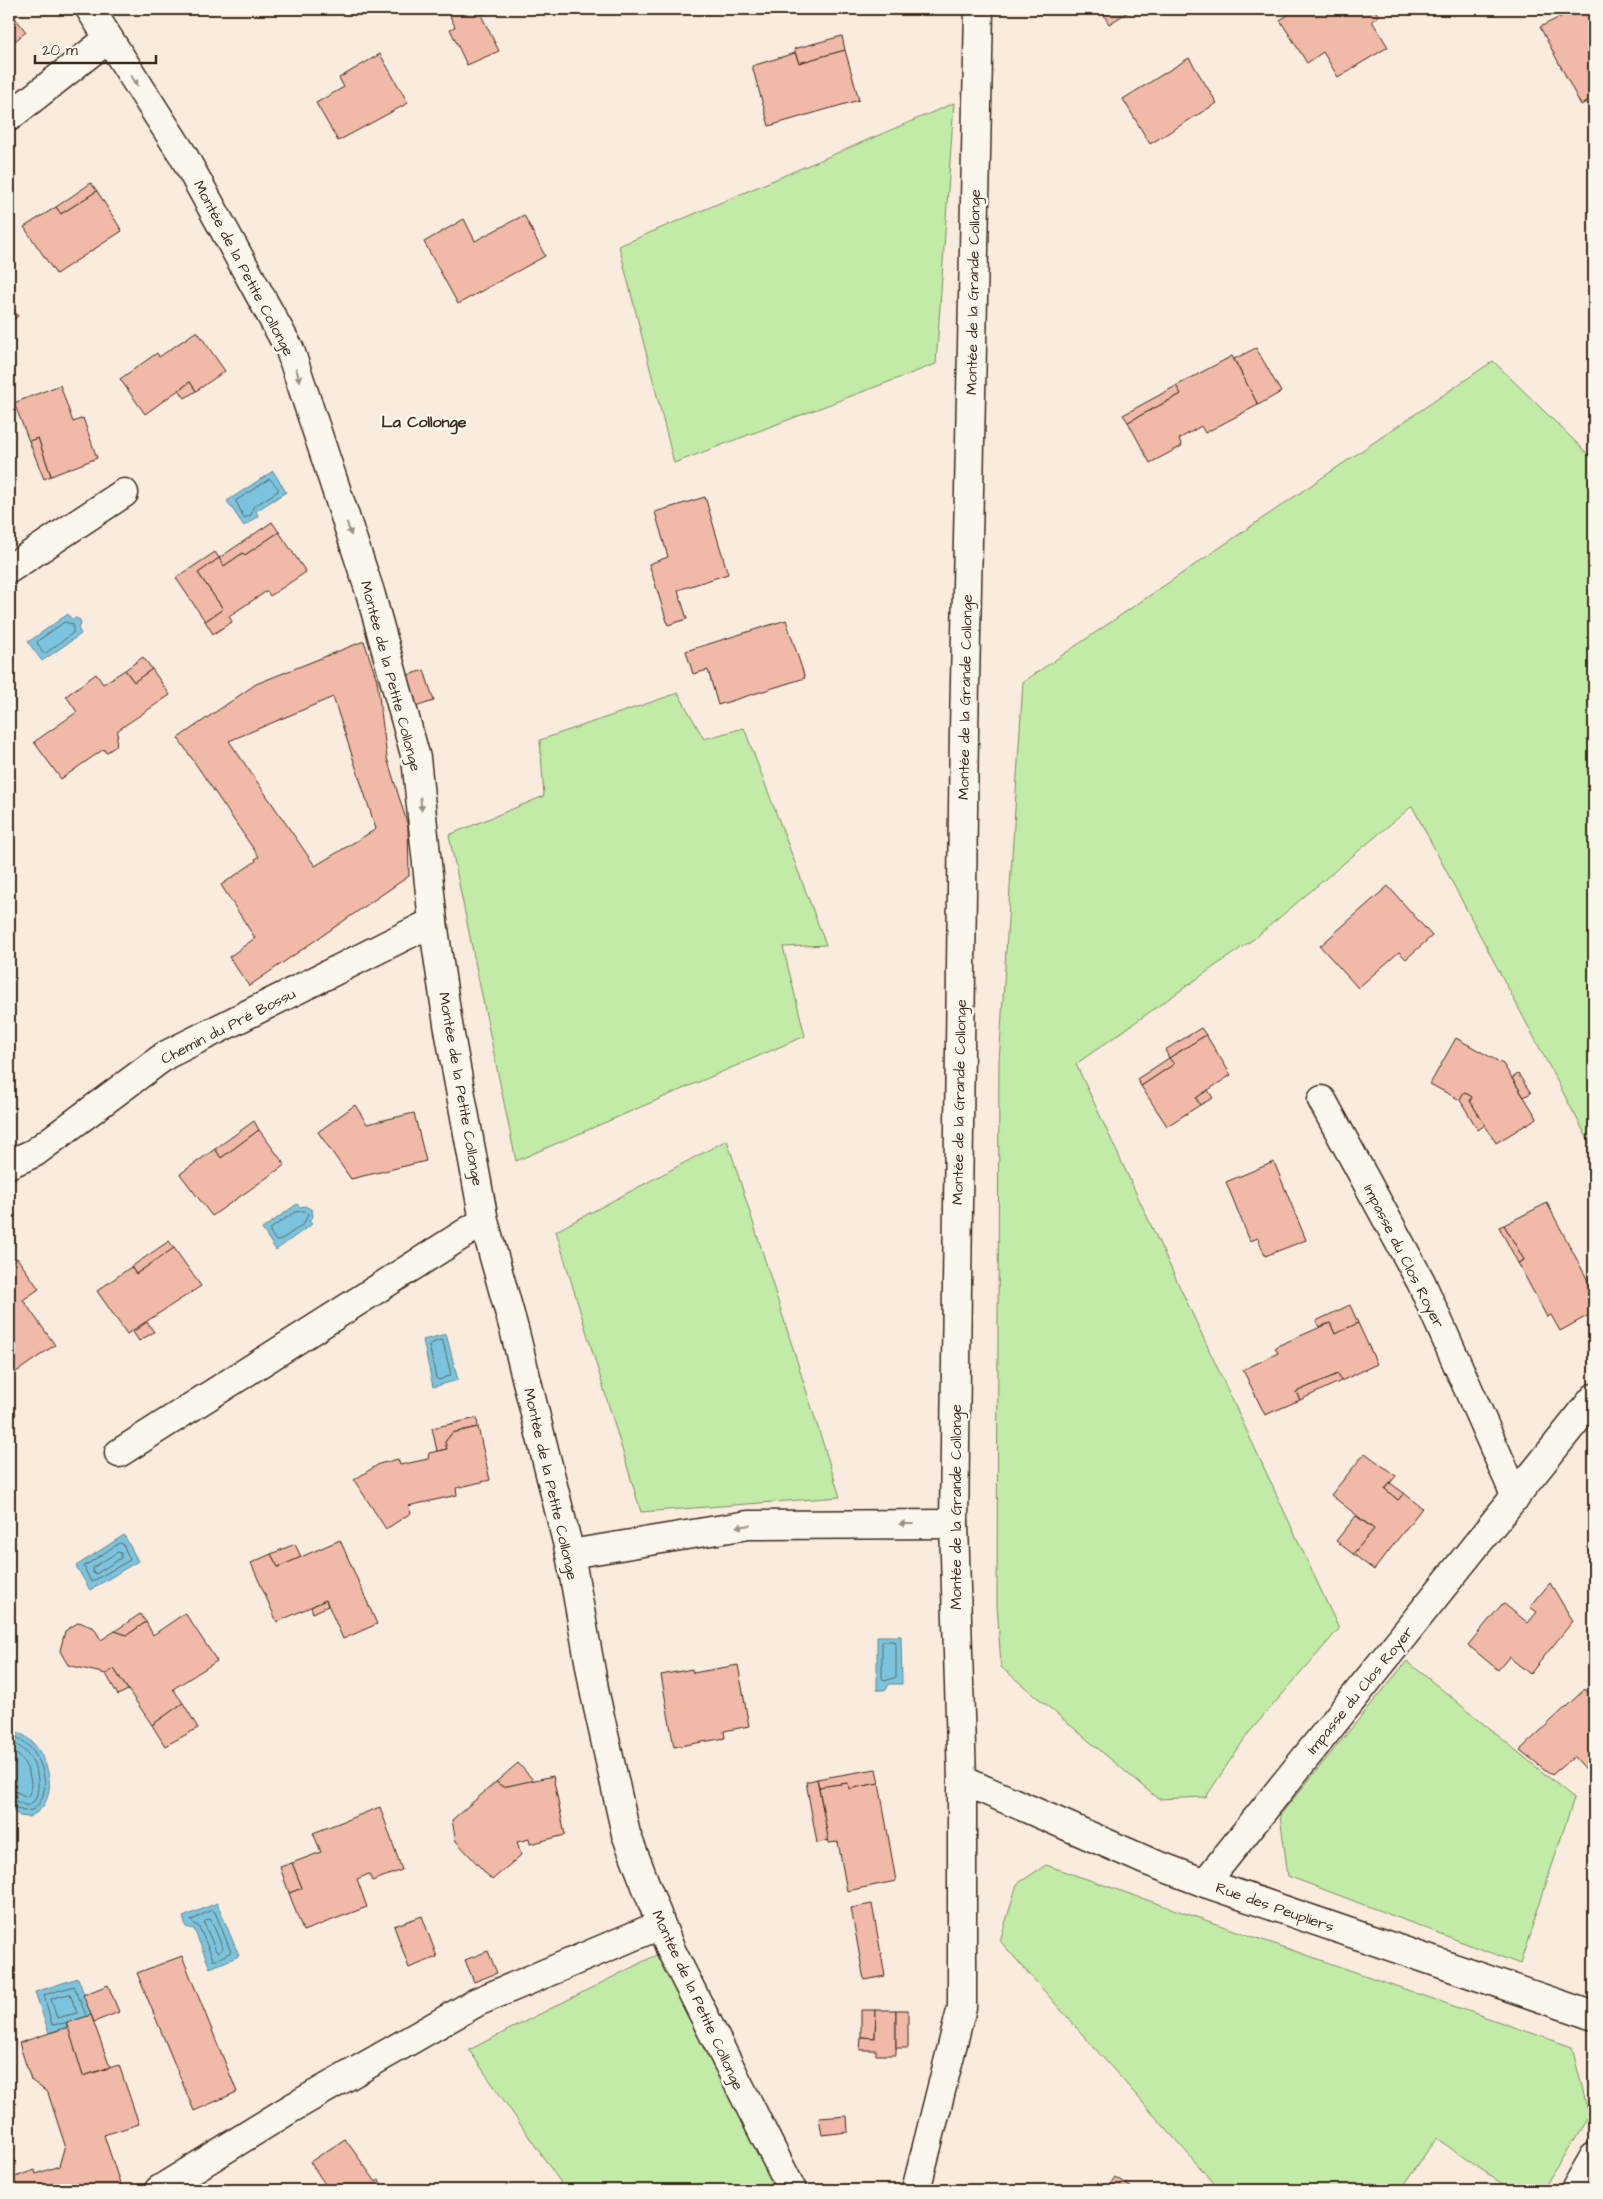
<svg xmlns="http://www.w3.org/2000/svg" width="1603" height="2199" font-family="'Architects Daughter',sans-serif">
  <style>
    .green { fill: #c2eba7; stroke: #7e8a62 }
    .water { fill: #7cc4dd; stroke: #628691 }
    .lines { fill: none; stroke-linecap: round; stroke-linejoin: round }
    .shore { stroke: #55686a; stroke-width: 1 }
    .building { fill: #f1b9a7; stroke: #3b2a1e; fill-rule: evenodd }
    .minor-casing { stroke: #3b2a1e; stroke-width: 31 }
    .minor { stroke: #fbf7ec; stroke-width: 28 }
    .oneway { fill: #9b9085 }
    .labels { text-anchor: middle; stroke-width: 5; stroke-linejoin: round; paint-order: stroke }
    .street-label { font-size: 15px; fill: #3b2a1e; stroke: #fbf7ec }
    .neighbourhood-label { font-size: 16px; font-weight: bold; fill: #3b2a1e; stroke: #fbf7ec }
  </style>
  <rect width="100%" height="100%" fill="#f9ebde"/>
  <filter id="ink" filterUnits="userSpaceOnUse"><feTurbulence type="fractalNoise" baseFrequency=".02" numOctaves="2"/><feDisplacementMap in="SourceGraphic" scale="10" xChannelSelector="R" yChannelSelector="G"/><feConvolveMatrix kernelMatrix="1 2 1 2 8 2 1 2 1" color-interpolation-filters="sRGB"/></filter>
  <g filter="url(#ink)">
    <g class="green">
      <path d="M 954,103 L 936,364 L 674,463 L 619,246 Z"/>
      <path d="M 1493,361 L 1594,460 L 1594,1151 L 1412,806 L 1255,938 L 1076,1064 L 1339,1629 L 1247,1735 L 1206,1797 L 1158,1799 L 1001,1667 L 997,1604 L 999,1062 L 1023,682 Z"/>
      <path d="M 678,693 L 704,739 L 744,728 L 826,945 L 783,947 L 805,1036 L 516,1161 L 449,835 L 544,796 L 540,740 Z"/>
      <path d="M 727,1140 L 840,1497 L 641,1512 L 556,1231 Z"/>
      <path d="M 1407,1661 L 1574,1798 L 1520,1964 L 1288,1876 L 1280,1815 Z"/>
      <path d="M 1046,1865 L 1572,2047 L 1589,2116 L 1542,2190 L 1511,2190 L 1436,2138 L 1401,2190 L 1220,2190 L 1000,1941 L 1017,1884 Z"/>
      <path d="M 670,1948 L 792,2190 L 550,2190 L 561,2183 L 469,2050 Z"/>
    </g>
    <g class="water">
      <path d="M 273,471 L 286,492 L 256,511 L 258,516 L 244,526 L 227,501 Z"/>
      <path d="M 68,614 L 71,619 L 76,618 L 80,620 L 81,625 L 78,628 L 81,634 L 42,661 L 28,642 Z"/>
      <path d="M 297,1204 L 300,1207 L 305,1206 L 312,1210 L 313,1217 L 309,1221 L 312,1224 L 276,1250 L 262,1229 Z"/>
      <path d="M 446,1334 L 458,1380 L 433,1387 L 423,1340 Z"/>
      <path d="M 124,1535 L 138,1561 L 90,1590 L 76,1566 Z"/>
      <path d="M 877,1636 L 901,1636 L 902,1684 L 889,1684 L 886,1690 L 877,1690 Z"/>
      <path d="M 9,1730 C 46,1734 68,1803 28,1817 L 20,1816 L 9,1808 Z"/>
      <path d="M 217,1903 L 239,1956 L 210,1968 L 194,1929 L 186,1927 L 183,1917 Z"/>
      <path d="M 78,1978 L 93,2019 L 49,2033 L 35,1992 Z"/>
    </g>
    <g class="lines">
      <g class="shore">
        <path d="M 270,479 L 278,488 L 278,491 L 253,507 L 251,515 L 244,518 L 236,501 Z"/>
        <path d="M 65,622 L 73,624 L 73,633 L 46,653 L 43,653 L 37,642 Z"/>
        <path d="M 305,1211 L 308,1214 L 304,1224 L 279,1241 L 276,1241 L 270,1232 L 270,1229 L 295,1212 Z"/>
        <path d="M 441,1340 L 443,1342 L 451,1375 L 439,1380 L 436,1378 L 429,1345 Z"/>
        <path d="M 120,1543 L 123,1544 L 130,1560 L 91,1582 L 84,1567 Z"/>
        <path d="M 118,1552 L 121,1553 L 121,1558 L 96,1574 L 93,1573 L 93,1568 Z"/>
        <path d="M 884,1641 L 894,1641 L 896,1643 L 896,1677 L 885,1681 L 882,1678 L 882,1643 Z"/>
        <path d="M 9,1735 C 38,1739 59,1792 32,1810 L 23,1811 L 9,1804"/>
        <path d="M 9,1742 C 31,1746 46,1781 34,1801 L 27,1806 L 9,1798"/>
        <path d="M 9,1749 C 24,1754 38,1784 27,1797 L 17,1792 L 9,1790"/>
        <path d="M 212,1910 L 215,1912 L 231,1952 L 214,1961 L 199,1927 L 191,1921 Z"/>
        <path d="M 209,1919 L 211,1920 L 223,1948 L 219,1953 L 216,1951 L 204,1923 Z"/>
        <path d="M 70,1994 L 77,2013 L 57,2018 L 51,1999 Z"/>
        <path d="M 65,2023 L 52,2025 L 44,1995 L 74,1986 L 86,2015"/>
      </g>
    </g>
    <g class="building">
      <path d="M 447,9 L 496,9 L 481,15 L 499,51 L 467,65 L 450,29 L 455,27 Z"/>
      <path d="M 1100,9 L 1133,9 L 1109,24 Z"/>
      <path d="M 1298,9 L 1374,9 L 1379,16 L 1372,21 L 1388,47 L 1338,77 L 1323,52 L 1307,63 L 1280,20 Z"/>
      <path d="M 1576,9 L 1594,9 L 1594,98 L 1581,105 L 1540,27 Z"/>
      <path d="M 9,10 L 26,32 L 9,46 Z"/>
      <path d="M 842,36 L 845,50 L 799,63 L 794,49 Z"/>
      <path d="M 845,50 L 859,100 L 769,126 L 752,66 L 795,53 L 799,63 Z"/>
      <path d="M 380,54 L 408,103 L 338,141 L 316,103 L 344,87 L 339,78 Z"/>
      <path d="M 1189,58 L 1217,103 L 1150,144 L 1123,99 Z"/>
      <path d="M 91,183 L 97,191 L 61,214 L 56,207 Z"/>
      <path d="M 97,191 L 122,231 L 56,274 L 24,227 L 56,207 L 61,214 Z"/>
      <path d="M 524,215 L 545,256 L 458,304 L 424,242 L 464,219 L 475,241 Z"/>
      <path d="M 9,304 L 18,316 L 9,323 Z"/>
      <path d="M 197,331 L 225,371 L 196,391 L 190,382 L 145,414 L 120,379 L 157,353 L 159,357 Z"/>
      <path d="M 1256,348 L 1281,392 L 1258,405 L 1234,359 Z"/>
      <path d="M 1232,356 L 1258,405 L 1205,433 L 1201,426 L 1179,439 L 1182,446 L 1150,463 L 1128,422 L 1181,394 L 1176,386 Z"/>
      <path d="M 190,382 L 196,391 L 185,398 L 179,390 Z"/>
      <path d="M 60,385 L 73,422 L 83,418 L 97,458 L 51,476 L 38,438 L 29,441 L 14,403 Z"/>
      <path d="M 1176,386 L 1181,394 L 1128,422 L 1123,415 Z"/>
      <path d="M 38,438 L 51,476 L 44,479 L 29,441 Z"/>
      <path d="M 705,497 L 728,574 L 678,590 L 687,619 L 668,625 L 649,564 L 668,557 L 655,512 Z"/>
      <path d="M 272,522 L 279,532 L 245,555 L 243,553 L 224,566 L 219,558 Z"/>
      <path d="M 279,532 L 306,572 L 270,596 L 267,591 L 229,616 L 232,622 L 213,634 L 205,621 L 223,609 L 198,573 L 219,558 L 224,566 L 243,553 L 245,555 Z"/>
      <path d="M 215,552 L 219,558 L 198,573 L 223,609 L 205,621 L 176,578 Z"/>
      <path d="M 786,620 L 805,678 L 718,705 L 708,670 L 693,674 L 686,651 Z"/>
      <path d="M 364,641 L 377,680 L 387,758 L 408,826 L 409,876 L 249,986 L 229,957 L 255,938 L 221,885 L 256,861 L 255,859 L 259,857 L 178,738 L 256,684 ZM 333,697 L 376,829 L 315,866 L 229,741 Z"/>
      <path d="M 143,657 L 152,669 L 134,682 L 125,670 Z"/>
      <path d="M 152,669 L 170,695 L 118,730 L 116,746 L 106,753 L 104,749 L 61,779 L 34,742 L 77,712 L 66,696 L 96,674 L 103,684 L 125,670 L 134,682 Z"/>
      <path d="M 424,670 L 434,701 L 415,707 L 405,676 Z"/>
      <path d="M 1388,886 L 1432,936 L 1406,959 L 1399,952 L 1358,988 L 1320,946 Z"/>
      <path d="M 1201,1028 L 1206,1035 L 1169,1058 L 1165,1050 Z"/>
      <path d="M 1206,1035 L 1231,1075 L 1196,1098 L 1200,1105 L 1167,1126 L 1141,1086 L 1174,1064 L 1169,1058 Z"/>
      <path d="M 1456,1038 L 1503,1064 L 1537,1118 L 1496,1143 L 1470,1101 L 1472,1097 L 1464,1092 L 1460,1100 L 1430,1084 Z"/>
      <path d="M 1169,1058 L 1174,1064 L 1141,1086 L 1137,1079 Z"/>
      <path d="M 1518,1074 L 1531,1093 L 1524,1097 L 1512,1078 Z"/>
      <path d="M 1208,1090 L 1213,1098 L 1200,1105 L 1196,1098 Z"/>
      <path d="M 1464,1092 L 1472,1097 L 1470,1101 L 1485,1125 L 1478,1130 L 1460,1100 Z"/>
      <path d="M 355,1105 L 367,1124 L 414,1113 L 426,1161 L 351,1179 L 318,1132 Z"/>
      <path d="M 254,1121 L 259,1130 L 221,1158 L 215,1149 Z"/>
      <path d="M 259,1130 L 285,1165 L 212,1216 L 180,1174 L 215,1149 L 221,1158 Z"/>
      <path d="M 1274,1162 L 1306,1240 L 1265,1256 L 1258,1238 L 1250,1241 L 1226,1182 Z"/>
      <path d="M 1547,1203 L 1594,1292 L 1591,1295 L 1594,1300 L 1594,1308 L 1589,1315 L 1560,1331 L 1551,1315 L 1547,1317 L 1518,1263 L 1524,1260 L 1504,1225 Z"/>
      <path d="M 1504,1225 L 1524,1260 L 1518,1263 L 1499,1227 Z"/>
      <path d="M 169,1241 L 174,1248 L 136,1274 L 131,1267 Z"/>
      <path d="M 174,1248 L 201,1286 L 127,1334 L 97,1291 L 131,1267 L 136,1274 Z"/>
      <path d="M 17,1258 L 39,1289 L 23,1300 L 55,1345 L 9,1377 L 9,1264 Z"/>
      <path d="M 1350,1305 L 1358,1323 L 1335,1334 L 1330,1323 L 1319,1327 L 1316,1321 Z"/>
      <path d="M 147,1322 L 154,1332 L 139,1341 L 133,1332 Z"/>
      <path d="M 1330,1323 L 1335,1334 L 1358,1323 L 1377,1364 L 1341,1381 L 1338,1374 L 1296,1392 L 1300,1400 L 1265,1415 L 1243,1370 L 1278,1353 L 1275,1347 Z"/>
      <path d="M 1338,1374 L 1341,1381 L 1300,1400 L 1296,1392 Z"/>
      <path d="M 477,1418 L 478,1427 L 452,1433 L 445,1442 L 447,1449 L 437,1451 L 432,1428 Z"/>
      <path d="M 478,1427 L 490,1480 L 456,1488 L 457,1495 L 408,1506 L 411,1513 L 386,1529 L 354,1480 L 379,1464 L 398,1459 L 400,1465 L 428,1459 L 429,1453 L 447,1449 L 445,1442 L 452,1433 Z"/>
      <path d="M 1365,1453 L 1396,1476 L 1385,1489 L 1398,1500 L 1404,1493 L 1422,1508 L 1374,1570 L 1353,1554 L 1374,1529 L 1331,1495 Z"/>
      <path d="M 1390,1483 L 1404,1493 L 1398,1500 L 1385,1489 Z"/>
      <path d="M 1356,1516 L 1374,1529 L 1353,1554 L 1336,1541 Z"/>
      <path d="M 340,1540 L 377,1624 L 343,1639 L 326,1600 L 277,1622 L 251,1563 L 271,1554 L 278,1567 Z"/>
      <path d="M 295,1544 L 301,1557 L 278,1567 L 271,1554 Z"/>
      <path d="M 1550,1583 L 1573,1621 L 1530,1674 L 1509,1657 L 1498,1670 L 1468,1645 L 1503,1603 L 1528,1623 L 1537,1612 L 1530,1607 Z"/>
      <path d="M 326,1600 L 328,1606 L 313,1613 L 311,1607 Z"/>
      <path d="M 185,1613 L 217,1661 L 173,1689 L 183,1703 L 152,1725 L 114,1669 L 106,1674 L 68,1665 L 60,1651 L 65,1631 L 79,1622 L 94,1628 L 101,1640 L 115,1631 L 127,1635 L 146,1622 L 153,1635 Z"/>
      <path d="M 140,1614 L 146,1622 L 127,1635 L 115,1631 Z"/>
      <path d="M 738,1665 L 749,1726 L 724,1731 L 725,1738 L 674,1747 L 661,1675 L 692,1669 L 693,1673 Z"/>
      <path d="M 114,1669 L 128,1690 L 118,1695 L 106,1674 Z"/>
      <path d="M 1585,1689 L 1594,1699 L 1594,1776 L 1593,1777 L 1574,1756 L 1552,1775 L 1520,1750 Z"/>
      <path d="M 183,1703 L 198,1728 L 165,1746 L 152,1725 Z"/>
      <path d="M 518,1763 L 534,1781 L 503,1787 L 496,1782 Z"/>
      <path d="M 876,1769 L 879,1783 L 849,1789 L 848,1783 L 819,1787 L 817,1779 Z"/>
      <path d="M 553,1776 L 565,1835 L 530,1844 L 529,1839 L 517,1842 L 521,1855 L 492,1880 L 456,1841 L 452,1820 L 496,1782 L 503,1787 Z"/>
      <path d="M 817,1779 L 829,1840 L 817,1843 L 806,1782 Z"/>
      <path d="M 848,1783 L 849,1789 L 879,1783 L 896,1881 L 847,1891 L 838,1842 L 829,1843 L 819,1787 Z"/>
      <path d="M 380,1807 L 402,1870 L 372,1881 L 369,1874 L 357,1879 L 367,1907 L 303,1931 L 289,1893 L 302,1888 L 292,1863 L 321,1852 L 313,1833 Z"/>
      <path d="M 292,1863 L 302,1888 L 289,1893 L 280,1867 Z"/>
      <path d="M 872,1904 L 885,1976 L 864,1980 L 851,1908 Z"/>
      <path d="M 422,1916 L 437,1957 L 409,1968 L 394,1926 Z"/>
      <path d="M 488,1951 L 497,1973 L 474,1982 L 465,1960 Z"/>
      <path d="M 182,1956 L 237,2092 L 194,2111 L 137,1973 Z"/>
      <path d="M 108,1985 L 119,2012 L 94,2022 L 83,1995 Z"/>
      <path d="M 861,2010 L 876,2010 L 875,2038 L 861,2037 Z"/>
      <path d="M 876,2010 L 896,2010 L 896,2055 L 876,2055 L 876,2050 L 860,2050 L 861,2037 L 875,2038 Z"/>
      <rect x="896" y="2010" width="12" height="38"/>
      <path d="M 91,2015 L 110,2067 L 83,2076 L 66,2023 Z"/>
      <path d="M 68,2027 L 83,2076 L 119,2065 L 139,2124 L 104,2135 L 121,2186 L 108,2190 L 9,2190 L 9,2179 L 35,2170 L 36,2174 L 59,2166 L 65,2145 L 48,2093 L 31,2080 L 19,2043 Z"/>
      <path d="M 847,2116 L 848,2132 L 822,2135 L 819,2118 Z"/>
      <path d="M 345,2139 L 376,2182 L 379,2180 L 385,2190 L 329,2190 L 310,2162 Z"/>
      <path d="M 1115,2177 L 1135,2190 L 1120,2190 L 1110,2184 Z"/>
    </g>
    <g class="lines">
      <defs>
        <g id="minor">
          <path d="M 90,9 L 183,155 L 290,350 L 370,592 L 416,758 L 433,922 L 448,1024 L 484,1221 L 514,1329 L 570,1554 L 595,1694 L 626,1834 L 670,1948 L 792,2190"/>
          <path d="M 9,117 L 108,39"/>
          <path d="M 9,569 L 124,493"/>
          <path d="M 1322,1100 L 1421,1282 L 1516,1497"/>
          <path d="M 9,1164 L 34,1153 L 166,1055 L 433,922"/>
          <path d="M 119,1453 L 484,1221"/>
          <path d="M 570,1554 L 748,1525 L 954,1524"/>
          <path d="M 962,1780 L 1147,1861 L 1205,1883 L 1594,2016"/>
          <path d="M 1205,1883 L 1594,1398"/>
          <path d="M 159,2190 L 290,2109 L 477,2002 L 660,1925"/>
          <path d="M 916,2190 L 962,2007 L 962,1780 L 954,1524 L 964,731 L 979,9"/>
          <path d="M 1575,2190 L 1594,2157"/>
        </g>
      </defs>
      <use href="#minor" class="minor-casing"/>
      <use href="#minor" class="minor"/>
    </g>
    <defs><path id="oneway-solid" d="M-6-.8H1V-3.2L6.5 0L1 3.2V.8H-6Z" transform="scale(1.25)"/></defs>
    <g class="oneway">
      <use href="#oneway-solid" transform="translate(134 80) rotate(57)"/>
      <use href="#oneway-solid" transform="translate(298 375) rotate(72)"/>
      <use href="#oneway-solid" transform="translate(349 529) rotate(72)"/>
      <use href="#oneway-solid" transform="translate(421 804) rotate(84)"/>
      <use href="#oneway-solid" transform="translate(906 1524) rotate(180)"/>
      <use href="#oneway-solid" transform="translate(743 1526) rotate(173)"/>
    </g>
  </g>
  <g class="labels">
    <g class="street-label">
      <text transform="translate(244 268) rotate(62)" y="5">Montée de la Petite Collonge</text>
      <text transform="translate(973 292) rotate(-89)" y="5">Montée de la Grande Collonge</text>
      <text transform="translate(391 676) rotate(75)" y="5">Montée de la Petite Collonge</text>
      <text transform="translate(965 697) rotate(-89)" y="5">Montée de la Grande Collonge</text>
      <text transform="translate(228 1026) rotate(-27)" y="5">Chemin du Pré Bossu</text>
      <text transform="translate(461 1089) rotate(80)" y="5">Montée de la Petite Collonge</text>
      <text transform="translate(959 1102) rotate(-89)" y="5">Montée de la Grande Collonge</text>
      <text transform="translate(1404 1256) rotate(63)" y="5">Impasse du Clos Royer</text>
      <text transform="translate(551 1484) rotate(77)" y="5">Montée de la Petite Collonge</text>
      <text transform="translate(956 1507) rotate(-90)" y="5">Montée de la Grande Collonge</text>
      <text transform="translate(1360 1690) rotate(-51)" y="5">Impasse du Clos Royer</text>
      <text transform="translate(1275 1907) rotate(19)" y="5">Rue des Peupliers</text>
      <text transform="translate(698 2000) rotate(65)" y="5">Montée de la Petite Collonge</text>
    </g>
    <g class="neighbourhood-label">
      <text x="424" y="427">La Collonge</text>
    </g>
  </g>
  <rect width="1603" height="2199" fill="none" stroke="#fbf7ec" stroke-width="30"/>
  <rect x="15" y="15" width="1573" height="2169" fill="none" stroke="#3b2a1e" stroke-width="2" filter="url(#ink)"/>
  <path d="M35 55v8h121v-8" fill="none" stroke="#3b2a1e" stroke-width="2.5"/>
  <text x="42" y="55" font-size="15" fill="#3b2a1e" stroke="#fbf7ec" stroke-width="4" paint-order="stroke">20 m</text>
</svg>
